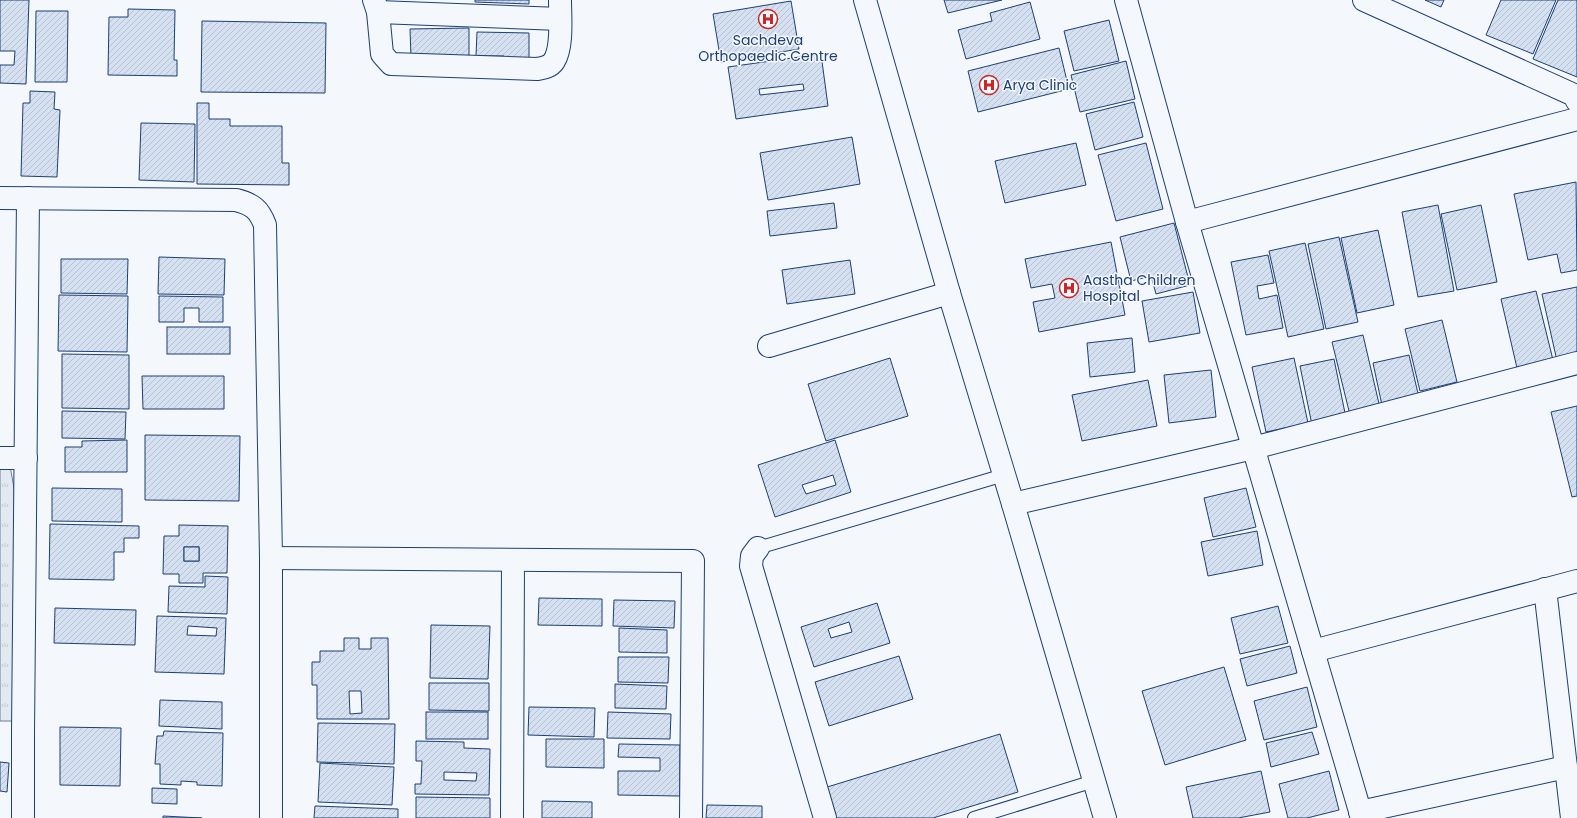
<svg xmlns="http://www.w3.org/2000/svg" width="1577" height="818" font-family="Poppins,sans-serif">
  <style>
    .grass { fill: url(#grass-tufts); stroke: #687fa3 }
    .building { fill: url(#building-hatch); stroke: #1d3f73; fill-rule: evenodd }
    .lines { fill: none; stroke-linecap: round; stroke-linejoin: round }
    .service-casing { stroke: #1d3f73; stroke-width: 14 }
    .minor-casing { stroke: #1d3f73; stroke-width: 24 }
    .tertiary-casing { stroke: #1d3f73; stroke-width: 24 }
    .service { stroke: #f4f7fb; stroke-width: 12 }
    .minor { stroke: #f4f7fb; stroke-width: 22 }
    .tertiary { stroke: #f4f7fb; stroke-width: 22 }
    .labels { text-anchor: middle; stroke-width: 3; stroke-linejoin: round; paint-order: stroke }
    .poi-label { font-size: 14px; fill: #1d3f73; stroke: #f4f7fb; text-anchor: start }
  </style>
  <defs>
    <pattern id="grass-tufts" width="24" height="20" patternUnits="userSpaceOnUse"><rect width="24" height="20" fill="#e3e9f0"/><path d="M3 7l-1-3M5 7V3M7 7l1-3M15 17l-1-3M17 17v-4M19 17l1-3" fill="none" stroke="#c2c9d1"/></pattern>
    <pattern id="building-hatch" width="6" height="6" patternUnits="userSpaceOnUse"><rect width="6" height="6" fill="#d5e0f0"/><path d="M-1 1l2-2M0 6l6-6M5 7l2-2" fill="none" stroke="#b6c1d1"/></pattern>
  </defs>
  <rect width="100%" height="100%" fill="#f4f7fb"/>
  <path class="grass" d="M 0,466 L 10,466 L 14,488 L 19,721 L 0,721 Z"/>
  <g class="building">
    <path d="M 0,0 L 29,0 L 26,84 L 0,83 L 0,65 L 14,65 L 15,51 L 0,51 Z"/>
    <path d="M 475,0 L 529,0 L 529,4 L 475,2 Z"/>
    <path d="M 944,0 L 1002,0 L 948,13 Z"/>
    <path d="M 1425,0 L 1444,0 L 1441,7 Z"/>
    <path d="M 1501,0 L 1556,0 L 1533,54 L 1486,35 Z"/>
    <path d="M 1558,0 L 1577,0 L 1577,77 L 1533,59 Z"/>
    <path d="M 791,1 L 799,49 L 721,62 L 713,14 Z"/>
    <path d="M 1030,2 L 1040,39 L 966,59 L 958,30 L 992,21 L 990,13 Z"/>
    <path d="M 128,9 L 175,10 L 174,60 L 177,60 L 177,76 L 108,75 L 109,17 L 128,17 Z"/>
    <path d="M 36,11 L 68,11 L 67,82 L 35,82 Z"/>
    <path d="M 1109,20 L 1119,61 L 1074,71 L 1064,31 Z"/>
    <path d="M 202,21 L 326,23 L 325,93 L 201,92 Z"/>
    <path d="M 469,28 L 469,56 L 411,57 L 410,29 Z"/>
    <path d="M 477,32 L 529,33 L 529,60 L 504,60 L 504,56 L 476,56 Z"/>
    <path d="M 1059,48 L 1069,89 L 978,112 L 968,71 Z"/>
    <path d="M 821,54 L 828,106 L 736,119 L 728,67 ZM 803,84 L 804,90 L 760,95 L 759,89 Z"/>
    <path d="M 1126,61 L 1135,99 L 1080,112 L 1071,75 Z"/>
    <path d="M 30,91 L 55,92 L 54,109 L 60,110 L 57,177 L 21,176 L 23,103 L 30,103 Z"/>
    <path d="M 1134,102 L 1143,137 L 1095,150 L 1086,114 Z"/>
    <path d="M 197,103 L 209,103 L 209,119 L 230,119 L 230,126 L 282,126 L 282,163 L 289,163 L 289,185 L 197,184 Z"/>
    <path d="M 141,123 L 195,124 L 194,182 L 139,180 Z"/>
    <path d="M 852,137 L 860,184 L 768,200 L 760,153 Z"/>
    <path d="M 1076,143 L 1086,185 L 1005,203 L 995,161 Z"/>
    <path d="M 1146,143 L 1163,209 L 1116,221 L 1098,155 Z"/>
    <path d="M 1576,182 L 1577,270 L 1561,273 L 1557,254 L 1528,260 L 1514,194 Z"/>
    <path d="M 834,203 L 837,228 L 770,236 L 767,211 Z"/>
    <path d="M 1438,205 L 1454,291 L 1418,297 L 1402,212 Z"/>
    <path d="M 1481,205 L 1497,282 L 1457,290 L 1441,214 Z"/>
    <path d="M 1174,223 L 1190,285 L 1156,294 L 1151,276 L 1131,281 L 1120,237 Z"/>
    <path d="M 1378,230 L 1394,305 L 1357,313 L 1341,238 Z"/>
    <path d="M 1339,237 L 1358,322 L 1326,329 L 1308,244 Z"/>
    <path d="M 1111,242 L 1125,315 L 1039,332 L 1033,302 L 1055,298 L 1052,284 L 1031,288 L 1025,259 Z"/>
    <path d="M 1305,243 L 1324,329 L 1288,337 L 1269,251 Z"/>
    <path d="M 1268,255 L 1274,283 L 1257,286 L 1259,299 L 1277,295 L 1283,328 L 1246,335 L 1231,262 Z"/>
    <path d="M 159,257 L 225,259 L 224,295 L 158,294 Z"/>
    <path d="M 61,259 L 128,259 L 127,294 L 61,293 Z"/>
    <path d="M 850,260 L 855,294 L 787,304 L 782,270 Z"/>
    <path d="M 1577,287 L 1577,356 L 1557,361 L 1542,294 Z"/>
    <path d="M 1536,291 L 1553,360 L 1517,368 L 1501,299 Z"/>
    <path d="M 1193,292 L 1200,333 L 1149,342 L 1142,301 Z"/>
    <path d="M 59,295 L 128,296 L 127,352 L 58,351 Z"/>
    <path d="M 159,296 L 223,297 L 223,322 L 199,322 L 199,308 L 184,308 L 184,322 L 159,322 Z"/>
    <path d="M 1442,320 L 1457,382 L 1420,391 L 1405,329 Z"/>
    <rect x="167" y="327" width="63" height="27"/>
    <path d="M 1363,335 L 1380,408 L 1350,415 L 1332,342 Z"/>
    <path d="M 1132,338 L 1135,372 L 1090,377 L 1087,343 Z"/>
    <path d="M 62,354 L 129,355 L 129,409 L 62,408 Z"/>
    <path d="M 1409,355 L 1420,402 L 1383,410 L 1373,363 Z"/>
    <path d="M 890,358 L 908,416 L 826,441 L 808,384 Z"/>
    <path d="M 1294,358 L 1308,423 L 1266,432 L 1252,367 Z"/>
    <path d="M 1334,359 L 1346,418 L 1312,425 L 1300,366 Z"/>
    <path d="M 1211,370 L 1216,417 L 1169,423 L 1164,375 Z"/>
    <path d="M 142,376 L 224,376 L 224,409 L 143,409 Z"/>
    <path d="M 1148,380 L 1157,426 L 1082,441 L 1072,395 Z"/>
    <path d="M 1577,406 L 1577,496 L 1572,497 L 1551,412 Z"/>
    <path d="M 62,411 L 126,412 L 125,439 L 62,438 Z"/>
    <path d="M 145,435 L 240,436 L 239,501 L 145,500 Z"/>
    <path d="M 127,440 L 127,472 L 65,472 L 65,447 L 82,447 L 82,441 Z"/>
    <path d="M 835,440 L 851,492 L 775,517 L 758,465 ZM 833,475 L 836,485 L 806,494 L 802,485 Z"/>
    <path d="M 52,488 L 122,489 L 122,522 L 52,521 Z"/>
    <path d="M 1246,488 L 1256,527 L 1213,537 L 1204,498 Z"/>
    <path d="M 50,524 L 139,526 L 139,538 L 124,538 L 124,552 L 114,552 L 114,580 L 49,579 Z"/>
    <path d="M 179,525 L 228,526 L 227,573 L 203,573 L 203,583 L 179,583 L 179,574 L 163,574 L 164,536 L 179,536 ZM 184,547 L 199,547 L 199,561 L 184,561 Z"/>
    <path d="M 1257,531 L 1263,565 L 1208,576 L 1201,542 Z"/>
    <rect x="184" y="547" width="15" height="14"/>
    <path d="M 205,576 L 228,577 L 227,614 L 168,612 L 169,586 L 205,587 Z"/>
    <path d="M 539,598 L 602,599 L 602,626 L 538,625 Z"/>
    <path d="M 614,600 L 675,601 L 674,628 L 613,626 Z"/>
    <path d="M 877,603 L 890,643 L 814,667 L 801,627 ZM 849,622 L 852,632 L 831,638 L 828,629 Z"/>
    <path d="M 1278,606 L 1288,643 L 1240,654 L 1231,618 Z"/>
    <path d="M 55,608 L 136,610 L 135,645 L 54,643 Z"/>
    <path d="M 157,616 L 226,618 L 224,674 L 155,672 ZM 188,626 L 217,628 L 216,636 L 187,635 Z"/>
    <path d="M 431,625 L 490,626 L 488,679 L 430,678 Z"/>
    <path d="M 619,628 L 667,630 L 667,653 L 619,652 Z"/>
    <path d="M 344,638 L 359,638 L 359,649 L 371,649 L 371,638 L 388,638 L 389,719 L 317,719 L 317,685 L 312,685 L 312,662 L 320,662 L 320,651 L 344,651 ZM 349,691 L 361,691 L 362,713 L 350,714 Z"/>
    <path d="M 1290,646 L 1297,673 L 1247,686 L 1240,659 Z"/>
    <path d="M 899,656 L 913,699 L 829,726 L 815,682 Z"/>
    <path d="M 618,657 L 669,657 L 668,683 L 618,682 Z"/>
    <path d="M 1224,667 L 1246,740 L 1165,765 L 1142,691 Z"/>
    <path d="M 429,683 L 489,683 L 489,711 L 429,710 Z"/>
    <path d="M 615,684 L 667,686 L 666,709 L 615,708 Z"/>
    <path d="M 1307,687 L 1317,727 L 1264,740 L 1254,701 Z"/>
    <path d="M 160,700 L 222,702 L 222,729 L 159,726 Z"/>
    <path d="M 529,707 L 595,708 L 594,737 L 528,735 Z"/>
    <rect x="426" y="712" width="62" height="27"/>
    <path d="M 608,712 L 671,714 L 670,739 L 607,738 Z"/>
    <path d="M 318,723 L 395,724 L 394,764 L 317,762 Z"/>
    <path d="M 60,727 L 121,728 L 120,786 L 60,785 Z"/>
    <path d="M 164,731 L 223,733 L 222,786 L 197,785 L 197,782 L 181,781 L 181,785 L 160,784 L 160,764 L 155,764 L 157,736 L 163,736 Z"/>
    <path d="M 1312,732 L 1319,754 L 1271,767 L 1266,743 Z"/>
    <path d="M 1000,734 L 1018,792 L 933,818 L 833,818 L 824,788 Z"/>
    <path d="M 546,739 L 604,739 L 604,768 L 546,767 Z"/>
    <path d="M 416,741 L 464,742 L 464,748 L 490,749 L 489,795 L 415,794 L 415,784 L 421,784 L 422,761 L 416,761 ZM 444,772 L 477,773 L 476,781 L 444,780 Z"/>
    <path d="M 619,744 L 680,745 L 680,796 L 618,795 L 618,771 L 660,771 L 660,758 L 618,757 Z"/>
    <path d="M 0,762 L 9,763 L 7,792 L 0,791 Z"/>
    <path d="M 320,763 L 394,767 L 392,805 L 318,802 Z"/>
    <path d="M 1261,771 L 1270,812 L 1238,818 L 1193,818 L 1186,787 Z"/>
    <path d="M 1329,771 L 1339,810 L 1307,818 L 1288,818 L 1279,784 Z"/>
    <path d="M 152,788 L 177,789 L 177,804 L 152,803 Z"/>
    <path d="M 416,797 L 490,798 L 490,818 L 416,818 Z"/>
    <path d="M 542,801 L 592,802 L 592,818 L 542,818 Z"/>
    <path d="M 707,805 L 762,806 L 762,818 L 706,818 Z"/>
    <path d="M 315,806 L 398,809 L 398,818 L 314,818 Z"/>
    <path d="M 163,816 L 202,818 L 163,818 Z"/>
  </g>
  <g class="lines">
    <defs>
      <g id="service">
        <path d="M 758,548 L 1004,475"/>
        <path d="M 974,818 L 1094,781"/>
      </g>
      <g id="minor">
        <path d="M 374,0 L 378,12 L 382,54 L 391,64 L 537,69 C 544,68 550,67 554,61 C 563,47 560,16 560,0"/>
        <path d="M 1126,0 L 1187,222 L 1362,818"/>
        <path d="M 1364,0 L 1574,95 L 1577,101"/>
        <path d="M 378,12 L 560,19"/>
        <path d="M 0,198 L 236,200 C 252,204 259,209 265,225 L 271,558 L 271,818"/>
        <path d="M 1187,222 L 1577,119"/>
        <path d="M 769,346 L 949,293"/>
        <path d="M 0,458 L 26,458"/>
        <path d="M 1013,504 L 1253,448 L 1577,363"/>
        <path d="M 758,548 L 752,556 L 751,566 L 825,818"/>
        <path d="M 271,558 L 693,561 L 691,818"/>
        <path d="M 1545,589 L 1572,818"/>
        <path d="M 1313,651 L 1577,581"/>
        <path d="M 1360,812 L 1566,767"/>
        <path d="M 23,818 L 23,732 L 28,198"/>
        <path d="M 512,818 L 513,560"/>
      </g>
      <path id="tertiary" d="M 865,0 L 949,293 L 1013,504 L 1105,818"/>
    </defs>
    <use href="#service" class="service-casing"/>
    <use href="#minor" class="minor-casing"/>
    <use href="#tertiary" class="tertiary-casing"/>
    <use href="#service" class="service"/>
    <use href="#minor" class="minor"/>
    <use href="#tertiary" class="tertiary"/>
  </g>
  <defs>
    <symbol id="hospital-ring" viewBox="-11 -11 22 22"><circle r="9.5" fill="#f4f7fb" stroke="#c62828" stroke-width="1.5"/><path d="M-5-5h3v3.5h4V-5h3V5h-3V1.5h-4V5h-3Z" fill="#c62828"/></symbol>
  </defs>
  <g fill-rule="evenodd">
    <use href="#hospital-ring" x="757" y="8" width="22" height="22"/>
    <use href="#hospital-ring" x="978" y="74" width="22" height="22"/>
    <use href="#hospital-ring" x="1058" y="277" width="22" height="22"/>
  </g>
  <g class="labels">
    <g class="poi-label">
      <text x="768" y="45" text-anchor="middle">Sachdeva<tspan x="768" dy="16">Orthopaedic Centre</tspan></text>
      <text x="1003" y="90">Arya Clinic</text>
      <text x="1083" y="285">Aastha Children<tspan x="1083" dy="16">Hospital</tspan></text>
    </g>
  </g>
</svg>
